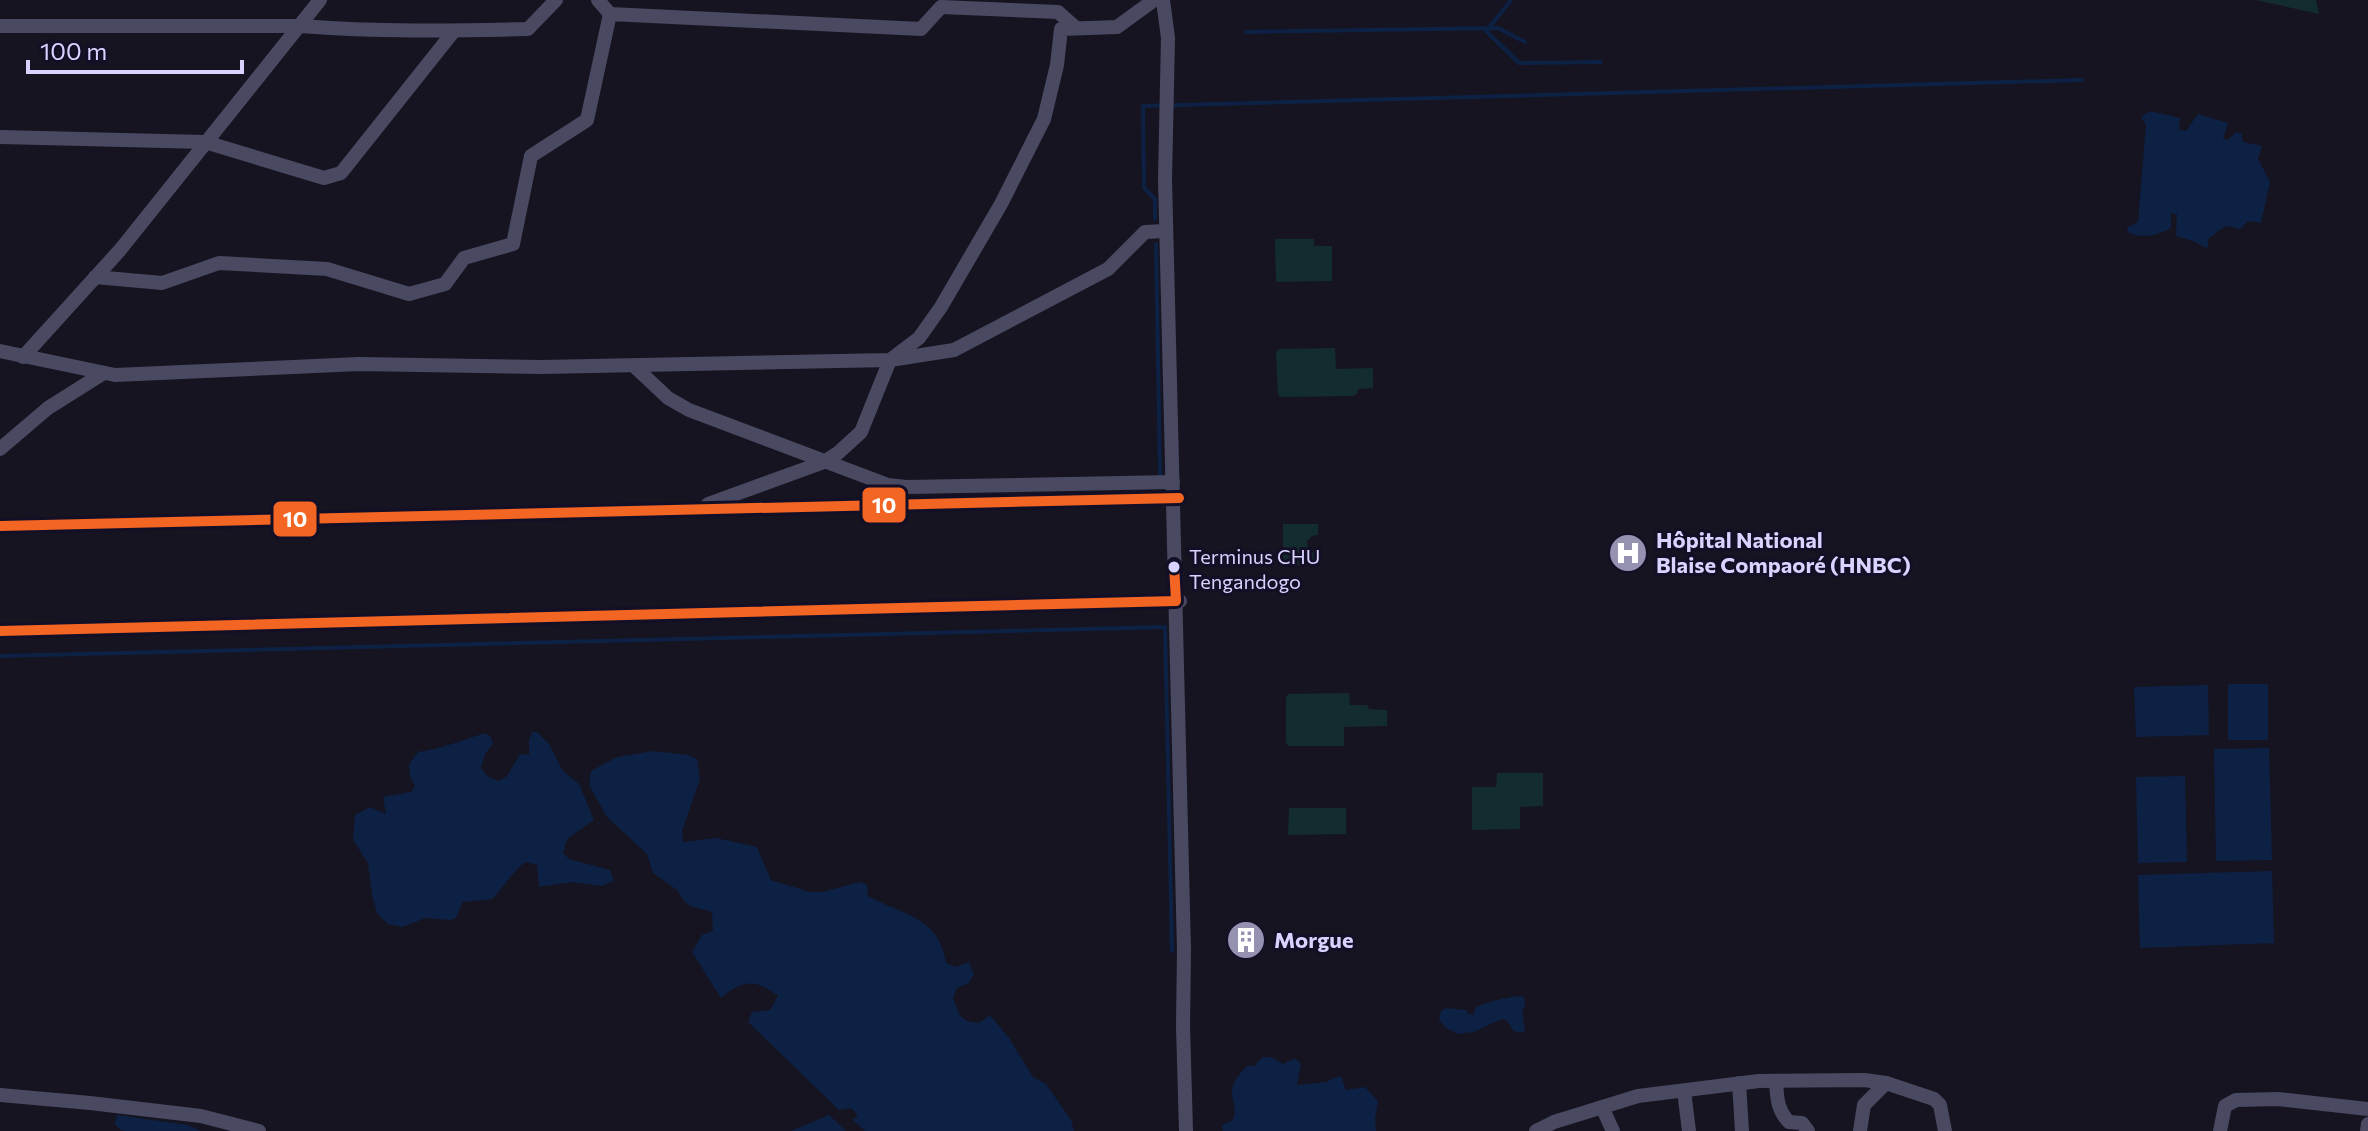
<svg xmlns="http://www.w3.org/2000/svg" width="2368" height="1131" font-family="Commissioner,sans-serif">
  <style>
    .green { fill: #132c2d }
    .water { fill: #0d2144 }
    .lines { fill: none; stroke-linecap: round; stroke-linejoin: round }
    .stream { stroke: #0d2144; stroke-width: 4 }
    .minor { stroke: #4a4962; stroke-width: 14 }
    .bus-1-casing { stroke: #130f26; stroke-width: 16 }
    .bus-1 { stroke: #f26522; stroke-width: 10 }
    .bus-dot { fill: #d9d4ff; stroke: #130f26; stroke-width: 3 }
    .labels { text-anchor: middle; stroke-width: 6; stroke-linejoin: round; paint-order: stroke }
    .bus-label { font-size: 20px; fill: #d9d4ff; stroke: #130f26; text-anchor: start }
    .poi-label { font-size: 22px; font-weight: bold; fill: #d9d4ff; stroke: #130f26; text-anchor: start }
    .line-badge { stroke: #130f26; stroke-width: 3 }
    .badge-label { font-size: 22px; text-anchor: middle; font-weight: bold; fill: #fff }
  </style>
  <rect width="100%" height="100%" fill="#161421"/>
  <g class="green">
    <path d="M 2256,0 L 2316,0 L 2319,14 Z"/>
    <path d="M 1314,239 L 1314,246 L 1332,246 L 1332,281 L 1276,282 L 1275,239 Z"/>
    <path d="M 1335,348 L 1336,369 L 1373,368 L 1373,388 L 1358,389 L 1357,394 L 1353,396 L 1282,397 L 1278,395 L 1276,352 L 1279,349 Z"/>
    <path d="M 1283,524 L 1318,524 L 1318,535 L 1312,536 L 1307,541 L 1308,549 L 1317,555 L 1317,565 L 1283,566 Z"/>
    <path d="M 1349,693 L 1350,705 L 1367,705 L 1369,709 L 1387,710 L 1387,726 L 1344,727 L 1344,746 L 1288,746 L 1286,742 L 1286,697 L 1288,694 Z"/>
    <path d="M 1497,773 L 1543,773 L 1543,806 L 1520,807 L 1520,829 L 1472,830 L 1472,787 L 1496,787 Z"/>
    <path d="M 1289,808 L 1346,808 L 1346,834 L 1288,835 Z"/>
  </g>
  <g class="water">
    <path d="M 2150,111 L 2180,118 L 2179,130 L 2186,131 L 2198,114 L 2228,123 L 2223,139 L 2228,140 L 2236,132 L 2242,134 L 2243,142 L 2262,146 L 2258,159 L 2270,182 L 2261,223 L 2248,221 L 2240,229 L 2225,226 L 2208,239 L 2208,247 L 2203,247 L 2196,242 L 2176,236 L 2177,214 L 2171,213 L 2171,228 C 2157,236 2142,239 2127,232 L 2128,227 L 2138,222 L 2146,125 L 2141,117 Z"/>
    <rect x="2228" y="684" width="40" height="56"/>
    <path d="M 2208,685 L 2209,735 L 2136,737 L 2134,687 Z"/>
    <path d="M 532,732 L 537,732 L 549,744 L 563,771 L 579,784 L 594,820 L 567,839 L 563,853 L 569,859 L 610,870 L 614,881 L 601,886 L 572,882 L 539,887 L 537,865 L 525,862 C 512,872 504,887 492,899 L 463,902 L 456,918 L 450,920 L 425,918 L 403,927 L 388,924 L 377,913 L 372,894 L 368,863 L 353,840 L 355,815 L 370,807 L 386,814 L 383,797 L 411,792 L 415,786 L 410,776 L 409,764 L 418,752 C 441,749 463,740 485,733 L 491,737 L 493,744 L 485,754 L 481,768 L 488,777 L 499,781 L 507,776 L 520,754 L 529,755 L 529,740 Z"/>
    <path d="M 2269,748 L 2272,860 L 2216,861 L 2214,749 Z"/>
    <path d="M 653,751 L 688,755 L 697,759 L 700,779 L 682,831 L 683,842 L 716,838 L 757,847 L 771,880 L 810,892 L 822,892 L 860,882 L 867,885 L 868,896 C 904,916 939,916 946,963 L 956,967 L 969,962 L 974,974 L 969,983 L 957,988 L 953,997 C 959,1015 959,1021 979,1023 L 990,1015 L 1009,1038 L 1033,1077 L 1046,1084 L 1071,1120 L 1074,1131 L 865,1131 L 853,1120 L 858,1115 L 851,1108 L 839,1110 L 748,1022 L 752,1012 L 770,1010 L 778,996 C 755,978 742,980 721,998 L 692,952 L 702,935 L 713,931 L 712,912 L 690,906 L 684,901 L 677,890 L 653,873 L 647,854 L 607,817 L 589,785 L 591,771 L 617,757 Z"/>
    <path d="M 2185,776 L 2187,862 L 2138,863 L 2136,777 Z"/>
    <path d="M 2272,871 L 2274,943 L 2140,948 L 2138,875 Z"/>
    <path d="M 1518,996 L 1524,997 L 1525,1006 L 1522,1011 L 1525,1031 L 1521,1033 L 1514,1031 L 1506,1020 L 1501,1019 L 1474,1032 L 1457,1034 L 1445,1027 L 1439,1020 L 1441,1011 L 1446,1008 L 1466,1010 L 1468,1014 L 1473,1015 L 1476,1007 C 1486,1002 1506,998 1518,996 Z"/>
    <path d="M 1263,1057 L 1271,1057 L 1283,1064 L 1295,1058 L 1301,1064 L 1297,1085 L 1326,1082 L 1336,1077 L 1341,1076 L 1346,1090 L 1365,1087 L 1378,1101 L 1375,1120 L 1376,1131 L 1223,1131 L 1221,1126 L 1233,1120 C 1237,1109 1232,1102 1232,1091 C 1233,1080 1241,1073 1247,1066 L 1254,1066 Z"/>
    <path d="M 117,1115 L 188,1125 L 201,1131 L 125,1131 L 119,1129 L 115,1124 Z"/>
    <path d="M 829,1115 L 846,1131 L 791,1131 Z"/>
  </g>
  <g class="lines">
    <g class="stream">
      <path d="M 1489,28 L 1511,0"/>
      <path d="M 1485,30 L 1519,63 L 1601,62"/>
      <path d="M 1246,32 L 1498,28 L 1525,42"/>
      <path d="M 1155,219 L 1155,199 L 1144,188 L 1143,106 L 2082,80"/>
      <path d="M 1156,244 L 1160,475"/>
      <path d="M 0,656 L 1165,627 L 1172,951"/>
    </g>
    <g class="minor">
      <path d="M 598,0 L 610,14"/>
      <path d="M 1163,0 L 1168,38 L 1165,179 L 1184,950 L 1183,1026 L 1186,1131"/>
      <path d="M 0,26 L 300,26 C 376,32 452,31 528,29 L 556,0"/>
      <path d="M 0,137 L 205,142 L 324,178 L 341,173 L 454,31"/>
      <path d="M 95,277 L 162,283 L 219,263 L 327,269 L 409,294 L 445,284 L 464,258 L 513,244 L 531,156 L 587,120 L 610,14 L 921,29 L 941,7 L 1058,12 L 1076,28"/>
      <path d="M 0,351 L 115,375 L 359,364 L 542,367 L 890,360 L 954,350 L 1108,269 L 1145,232 L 1166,231"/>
      <path d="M 23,357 L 120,250 L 320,0"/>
      <path d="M 634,366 L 668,398 L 689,410 L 888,485 L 906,487 L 1173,482"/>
      <path d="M 0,449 L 48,408 L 102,374"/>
      <path d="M 708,504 L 824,462 L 838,453 L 861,432 L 890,360 L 919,338 L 941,307 L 1001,204 L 1044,119 L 1057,65 L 1061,29 L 1117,27 L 1154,0"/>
      <path d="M 0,526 L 1179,498"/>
      <path d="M 0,631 L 1180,601"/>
      <path d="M 1776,1081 C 1777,1097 1777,1110 1789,1122 L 1802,1123 L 1808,1131"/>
      <path d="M 1739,1083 L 1742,1131"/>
      <path d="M 1684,1091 L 1689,1131"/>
      <path d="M 0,1095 L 90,1103 L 201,1116 L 259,1131"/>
      <path d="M 1602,1107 L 1613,1131"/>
      <path d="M 1536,1131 L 1554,1122 L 1638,1096 L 1759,1081 L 1864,1080 L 1886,1083 L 1934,1099 L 1940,1105 L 1945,1131"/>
      <path d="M 1860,1131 L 1864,1105 L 1886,1083"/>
      <path d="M 2220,1131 L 2225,1106 L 2236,1100 L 2278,1099 L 2368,1109"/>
      <path d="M 2367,1131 L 2368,1124"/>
    </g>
    <defs>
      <g id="bus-1">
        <path d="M 0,526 L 1179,498"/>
        <path d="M 0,631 L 1176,601 L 1174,565"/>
      </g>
    </defs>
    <use href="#bus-1" class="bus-1-casing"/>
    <use href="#bus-1" class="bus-1"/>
  </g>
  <defs>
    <symbol id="hospital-disc" viewBox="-11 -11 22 22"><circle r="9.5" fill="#9591b1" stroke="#130f26"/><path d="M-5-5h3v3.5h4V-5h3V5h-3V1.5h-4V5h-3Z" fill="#fff"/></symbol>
    <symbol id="building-disc" viewBox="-11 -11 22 22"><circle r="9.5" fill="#9591b1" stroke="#130f26"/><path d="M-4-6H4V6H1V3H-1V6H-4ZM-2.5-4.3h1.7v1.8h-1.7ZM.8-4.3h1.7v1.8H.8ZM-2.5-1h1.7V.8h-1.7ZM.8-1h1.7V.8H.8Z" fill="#fff"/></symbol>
  </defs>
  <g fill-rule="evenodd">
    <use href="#hospital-disc" x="1606" y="531" width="44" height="44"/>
    <use href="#building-disc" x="1224" y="918" width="44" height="44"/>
  </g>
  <circle class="bus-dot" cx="1174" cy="567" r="7"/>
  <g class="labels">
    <g class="bus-label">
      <text x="1189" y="564">Terminus CHU<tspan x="1189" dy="25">Tengandogo</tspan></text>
    </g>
    <g class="poi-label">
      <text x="1656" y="548">Hôpital National<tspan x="1656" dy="25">Blaise Compaoré (HNBC)</tspan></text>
      <text x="1274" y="948">Morgue</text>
    </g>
  </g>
  <g class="line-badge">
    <rect x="861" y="486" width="46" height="38" rx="8" fill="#f26522"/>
    <rect x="272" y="500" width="46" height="38" rx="8" fill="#f26522"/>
  </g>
  <g class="badge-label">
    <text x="884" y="513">10</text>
    <text x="295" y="527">10</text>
  </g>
  <path d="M28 60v12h214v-12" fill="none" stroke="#d9d4ff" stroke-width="4"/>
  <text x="40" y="60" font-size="24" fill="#d9d4ff" stroke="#130f26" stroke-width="6" paint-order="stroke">100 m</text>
</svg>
